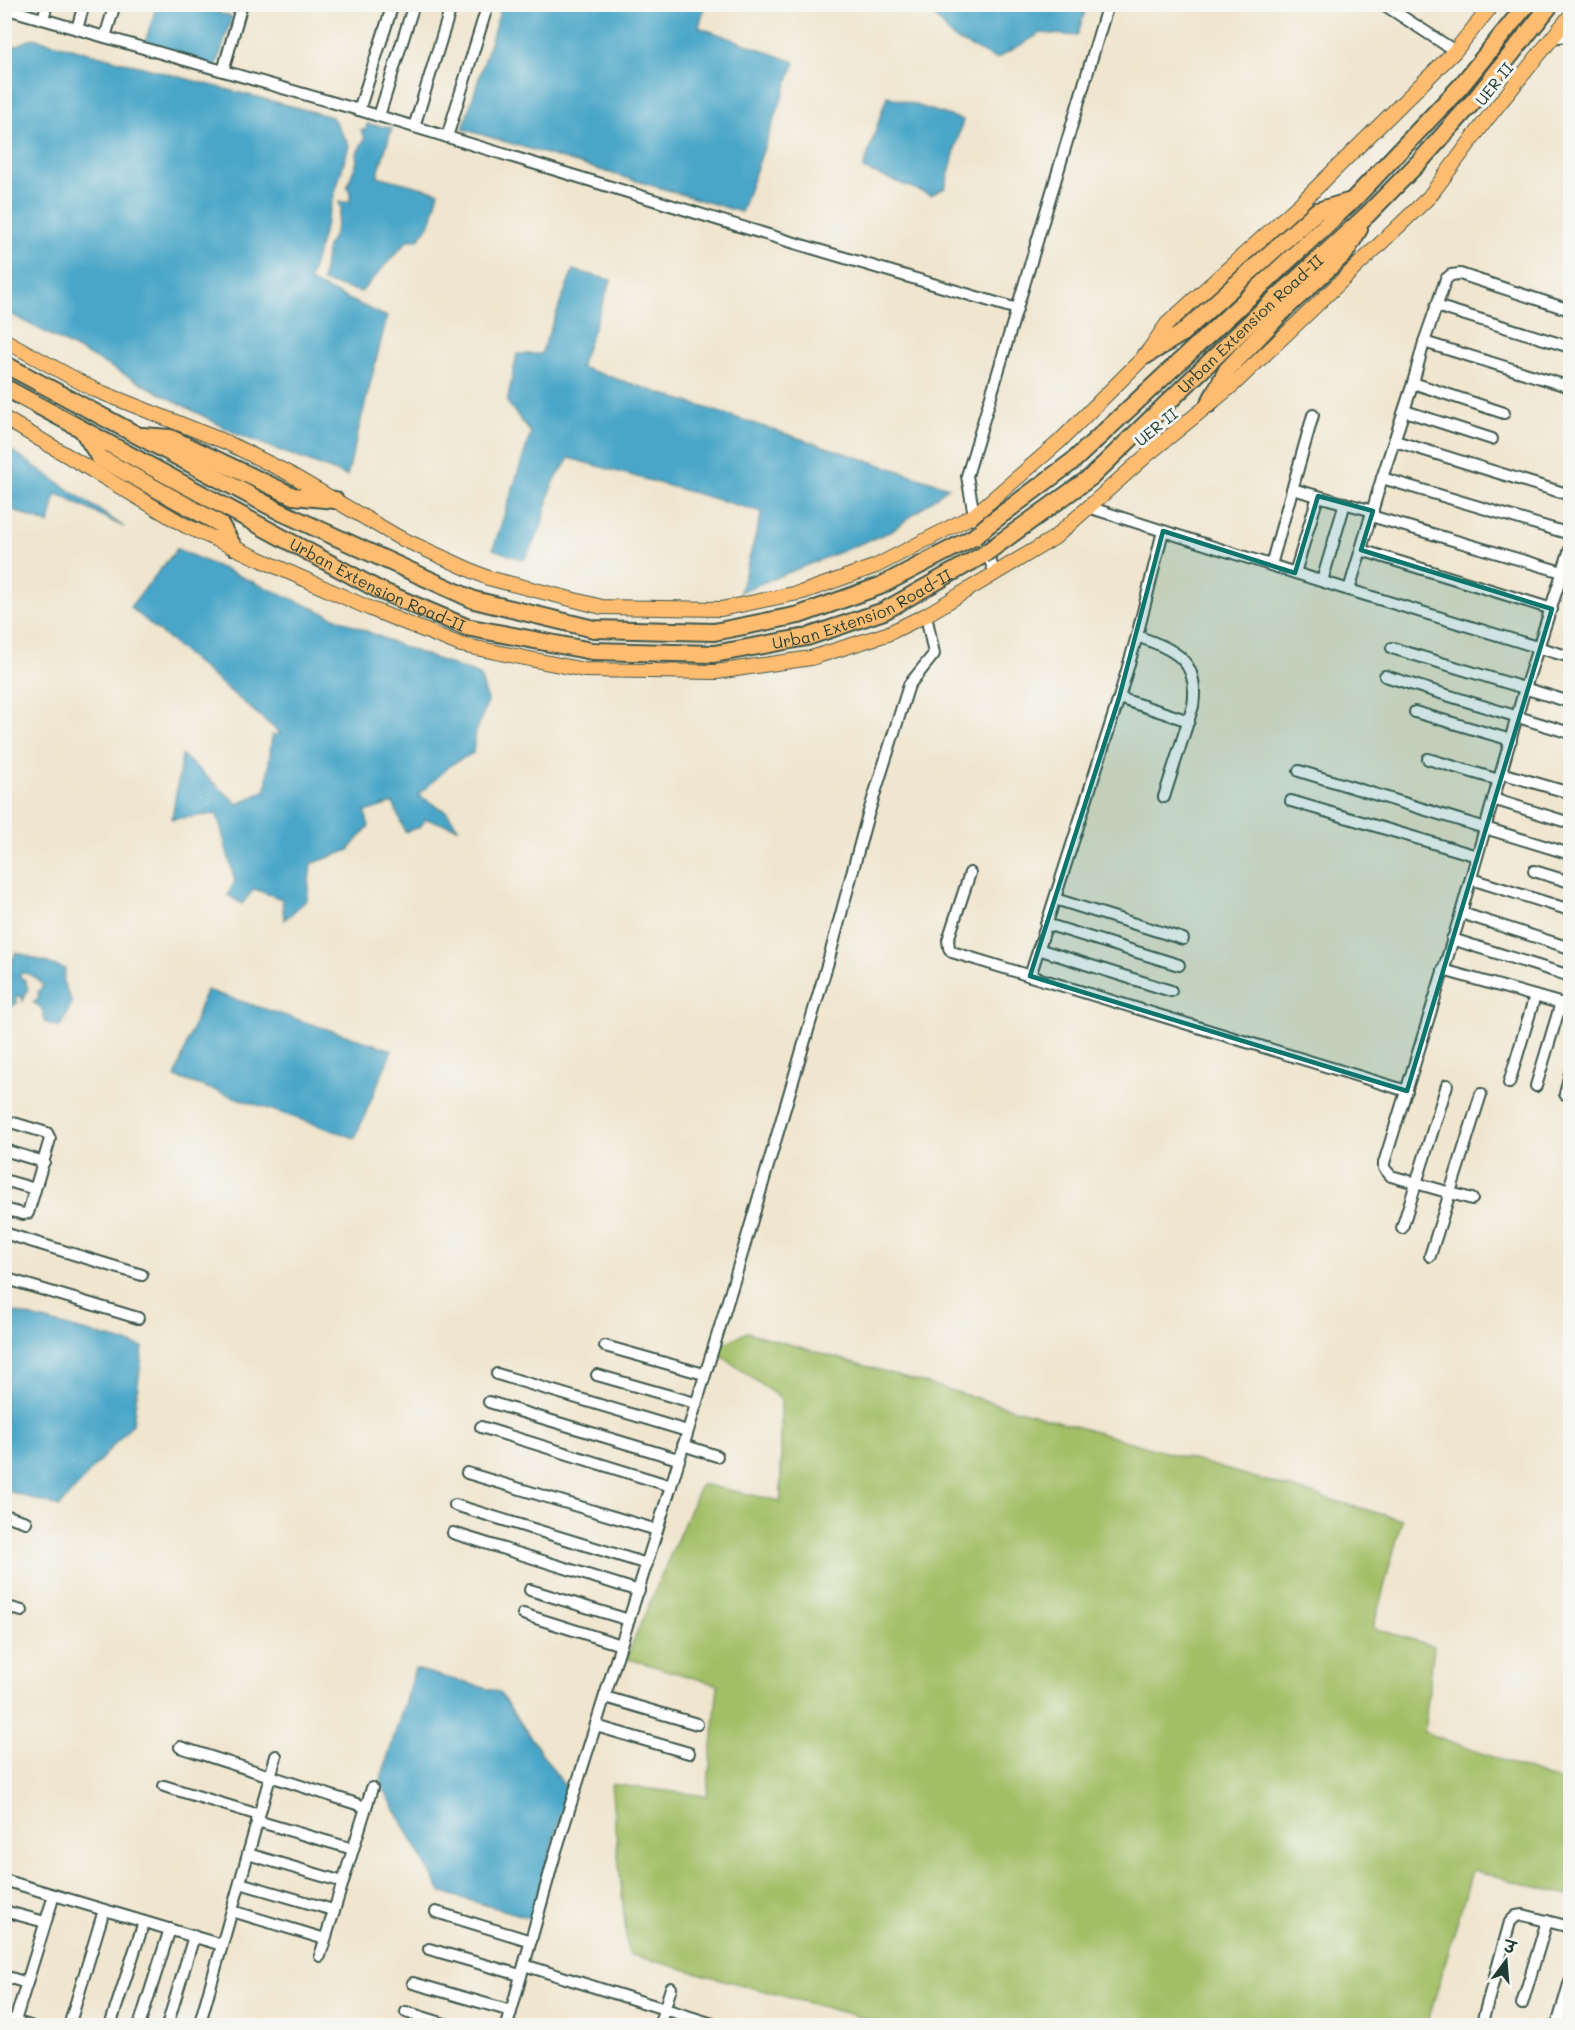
<svg xmlns="http://www.w3.org/2000/svg" width="1575" height="2030" font-family="Mali,'Playpen Sans Deva',sans-serif">
  <style>
    .green { fill: #a3bf66; stroke: #617e4d; stroke-width: 1.5 }
    .water { fill: #49a6c8; stroke: #34727e; stroke-width: 1.5 }
    .lines { fill: none; stroke-linecap: round; stroke-linejoin: round }
    .minor-casing { stroke: #3e564b; stroke-width: 14 }
    .major-casing { stroke: #3e564b; stroke-width: 16 }
    .highway-casing { stroke: #3e564b; stroke-width: 20 }
    .minor { stroke: #fff; stroke-width: 10 }
    .major { stroke: #febc70; stroke-width: 14 }
    .highway { stroke: #febc70; stroke-width: 16 }
    .highway-bridge-casing { stroke: #3e564b; stroke-width: 20; stroke-linecap: butt }
    .highway-bridge { stroke: #febc70; stroke-width: 16 }
    .marked { fill: #0f766e; fill-opacity: 0.2; stroke: #0f766e; stroke-width: 4.5; stroke-linejoin: round }
    .labels { text-anchor: middle; stroke-width: 6; stroke-linejoin: round; paint-order: stroke }
    .street-label { font-size: 16px; fill: #1f3d34; stroke: #f6f6f2 }
  </style>
  <rect width="100%" height="100%" fill="#f6f6f2"/>
  <filter id="ink" filterUnits="userSpaceOnUse"><feTurbulence type="fractalNoise" baseFrequency=".0167" numOctaves="2"/><feDisplacementMap in="SourceGraphic" scale="12" xChannelSelector="R" yChannelSelector="G"/><feConvolveMatrix kernelMatrix="1 2 1 2 8 2 1 2 1" color-interpolation-filters="sRGB"/></filter>
  <filter id="wash" filterUnits="userSpaceOnUse"><feTurbulence type="fractalNoise" baseFrequency=".008" numOctaves="4" result="noise"/><feDisplacementMap in="SourceGraphic" scale="24" xChannelSelector="R" yChannelSelector="G"/><feGaussianBlur stdDeviation="1.35" result="paint"/><feColorMatrix in="noise" values="0 0 0 0 0 0 0 0 0 0 0 0 0 0 0 0 0 1.4 0 .05"/><feComposite in="paint" operator="in"/></filter>
  <g filter="url(#wash)">
    <rect width="100%" height="100%" fill="#f0e5ce"/>
    <path class="green" d="M 747,1332 L 1402,1520 L 1373,1628 L 1434,1646 L 1424,1732 L 1570,1785 L 1569,1895 L 1472,1871 L 1427,2025 L 890,2025 L 628,1954 L 611,1784 L 707,1796 L 718,1685 L 626,1658 L 701,1484 L 781,1501 L 781,1399 L 712,1349 Z"/>
    <g class="water">
      <path d="M 157,5 L 217,5 L 219,7 L 219,13 L 232,17 L 216,67 L 144,45 Z"/>
      <path d="M 502,5 L 705,5 L 699,27 L 795,62 L 741,212 L 463,129 Z"/>
      <path d="M 926,5 L 1087,5 L 1077,36 L 1041,33 L 996,59 L 953,38 Z"/>
      <path d="M 33,38 L 332,117 L 349,145 L 309,281 L 387,317 L 347,476 L 239,435 L 5,311 L 5,51 Z"/>
      <path d="M 887,96 L 963,120 L 945,188 L 931,195 L 863,169 Z"/>
      <path d="M 367,124 L 392,128 L 377,176 L 439,192 L 430,224 L 418,240 L 408,240 L 361,292 L 322,282 L 327,247 L 334,235 L 341,209 L 339,202 L 350,202 L 350,192 L 347,187 L 357,161 L 356,155 L 365,138 L 361,130 L 366,130 Z"/>
      <path d="M 573,270 L 611,280 L 580,367 L 949,487 L 892,531 L 740,592 L 762,512 L 569,458 L 552,485 L 541,528 L 524,560 L 493,549 L 531,433 L 507,402 L 517,354 L 541,354 Z"/>
      <path d="M 4,446 L 5,446 L 124,527 L 56,493 L 49,524 L 5,507 Z"/>
      <path d="M 177,549 L 401,646 L 480,675 L 488,702 L 475,733 L 473,753 L 452,764 L 418,795 L 447,812 L 458,828 L 426,819 L 420,827 L 405,832 L 393,803 L 365,812 L 369,826 L 349,850 L 311,864 L 307,900 L 284,920 L 282,899 L 254,889 L 242,904 L 228,895 L 235,881 L 217,814 L 172,819 L 182,755 L 238,804 L 266,790 L 272,735 L 281,734 L 130,607 Z"/>
      <path d="M 16,952 L 65,969 L 63,982 L 72,1003 L 60,1027 L 44,1022 C 45,1011 42,1007 33,1002 L 39,998 L 38,992 L 43,986 C 37,977 31,973 20,973 L 20,977 L 25,980 L 28,989 L 23,1001 L 22,997 L 17,996 L 15,1000 L 18,1002 L 5,1012 L 5,972 L 9,968 Z"/>
      <path d="M 206,990 L 392,1050 L 355,1138 L 175,1077 Z"/>
      <path d="M 10,1311 L 143,1347 L 133,1423 L 59,1507 L 5,1490 L 4,1327 Z"/>
      <path d="M 415,1669 L 499,1692 L 568,1791 L 531,1918 L 441,1892 L 380,1782 Z"/>
    </g>
  </g>
  <g filter="url(#ink)">
    <g class="lines">
      <defs>
        <g id="minor">
          <path d="M 1383,4 L 1455,51"/>
          <path d="M 4,8 L 359,110 L 788,241 L 1017,309"/>
          <path d="M 43,19 L 47,4"/>
          <path d="M 77,29 L 84,4"/>
          <path d="M 105,37 L 115,4"/>
          <path d="M 1553,38 L 1570,35"/>
          <path d="M 223,71 L 242,4"/>
          <path d="M 359,110 L 393,4"/>
          <path d="M 379,116 L 414,4"/>
          <path d="M 414,127 L 452,4"/>
          <path d="M 447,137 L 488,4"/>
          <path d="M 1436,306 L 1570,347"/>
          <path d="M 1424,342 L 1570,387"/>
          <path d="M 1413,383 L 1504,413"/>
          <path d="M 1405,411 L 1492,439"/>
          <path d="M 1395,441 L 1570,495"/>
          <path d="M 1382,478 L 1570,534"/>
          <path d="M 1292,489 L 1373,511"/>
          <path d="M 1088,507 L 1349,590 L 1570,657"/>
          <path d="M 1371,516 L 1569,574"/>
          <path d="M 1361,550 L 1552,609"/>
          <path d="M 1271,565 L 1313,415"/>
          <path d="M 1295,573 L 1318,496"/>
          <path d="M 995,574 L 974,515 L 967,476 L 1108,4"/>
          <path d="M 1322,581 L 1345,503"/>
          <path d="M 1349,590 L 1382,478 L 1413,383 L 1424,342 L 1446,279 L 1451,275 L 1460,274 L 1570,310"/>
          <path d="M 1137,636 C 1175,650 1200,660 1193,706 L 1164,797"/>
          <path d="M 1392,648 L 1570,702"/>
          <path d="M 1385,676 L 1570,733"/>
          <path d="M 1119,698 L 1189,721"/>
          <path d="M 1415,712 L 1511,740"/>
          <path d="M 1428,759 L 1499,780"/>
          <path d="M 1299,771 L 1570,854"/>
          <path d="M 1501,773 L 1570,793"/>
          <path d="M 1493,799 L 1570,823"/>
          <path d="M 1291,801 L 1477,856"/>
          <path d="M 1534,871 L 1570,882"/>
          <path d="M 970,873 L 948,940 L 949,948 L 952,952 L 1407,1091"/>
          <path d="M 1471,879 L 1570,910"/>
          <path d="M 1055,899 L 1183,939"/>
          <path d="M 1461,913 L 1570,948"/>
          <path d="M 1046,924 L 1179,965"/>
          <path d="M 1452,939 L 1570,976"/>
          <path d="M 1038,949 L 1171,991"/>
          <path d="M 1443,970 L 1570,1006"/>
          <path d="M 1030,976 L 1119,698 L 1137,636 L 1163,531"/>
          <path d="M 1509,1083 L 1535,996"/>
          <path d="M 1536,1086 L 1561,1003"/>
          <path d="M 1565,1094 L 1570,1073"/>
          <path d="M 4,1120 L 47,1133 L 50,1139 L 28,1213 L 23,1214 L 4,1209"/>
          <path d="M 4,1150 L 44,1162"/>
          <path d="M 4,1180 L 35,1189"/>
          <path d="M 1472,1199 L 1391,1176 L 1384,1168 L 1384,1163 L 1461,913 L 1525,688 L 1570,549"/>
          <path d="M 1402,1228 L 1447,1085"/>
          <path d="M 4,1233 L 142,1275"/>
          <path d="M 1430,1256 L 1481,1094"/>
          <path d="M 4,1278 L 138,1318"/>
          <path d="M 605,1346 L 704,1374"/>
          <path d="M 497,1374 L 687,1431"/>
          <path d="M 597,1375 L 695,1403"/>
          <path d="M 489,1402 L 678,1459"/>
          <path d="M 481,1427 L 671,1486"/>
          <path d="M 683,1445 L 717,1456"/>
          <path d="M 467,1473 L 657,1530"/>
          <path d="M 455,1505 L 647,1564"/>
          <path d="M 4,1515 L 26,1522"/>
          <path d="M 453,1533 L 639,1591"/>
          <path d="M 530,1590 L 629,1620"/>
          <path d="M 4,1606 L 22,1611"/>
          <path d="M 523,1614 L 621,1645"/>
          <path d="M 605,1697 L 697,1724"/>
          <path d="M 596,1726 L 689,1753"/>
          <path d="M 180,1747 L 366,1807"/>
          <path d="M 164,1786 L 259,1815"/>
          <path d="M 257,1821 L 353,1849"/>
          <path d="M 248,1854 L 343,1882"/>
          <path d="M 4,1880 L 222,1945"/>
          <path d="M 240,1883 L 333,1910"/>
          <path d="M 4,1911 L 45,1922"/>
          <path d="M 232,1911 L 325,1939"/>
          <path d="M 436,1912 L 531,1941"/>
          <path d="M 429,1949 L 520,1975"/>
          <path d="M 320,1956 L 372,1788"/>
          <path d="M 524,1965 L 719,2026"/>
          <path d="M 4,1976 L 27,1983"/>
          <path d="M 413,1983 L 511,2011"/>
          <path d="M 1522,2004 L 1547,1921"/>
          <path d="M 406,2012 L 451,2026"/>
          <path d="M 4,2018 L 30,2026"/>
          <path d="M 15,2021 L 54,1895"/>
          <path d="M 69,2026 L 104,1910"/>
          <path d="M 110,2026 L 144,1922"/>
          <path d="M 139,2026 L 170,1929"/>
          <path d="M 167,2026 L 194,1936"/>
          <path d="M 199,2026 L 276,1756"/>
          <path d="M 507,2026 L 555,1854 L 671,1486 L 737,1271 L 828,962 L 867,818 L 909,685 L 934,654 L 926,615"/>
          <path d="M 659,2026 L 671,1988"/>
          <path d="M 1481,2026 L 1510,1922 L 1516,1916 L 1523,1915 L 1570,1927"/>
          <path d="M 1557,2026 L 1570,1981"/>
        </g>
        <g id="major">
          <path d="M 4,340 L 93,389 L 228,443 L 288,473 L 398,537 L 488,578 L 602,607 L 721,609 L 803,592 L 876,566 L 974,515 L 1059,442 L 1145,356 L 1167,324 L 1302,202 L 1455,51 L 1493,4"/>
          <path d="M 4,418 L 186,526 L 371,609 L 461,645 L 584,670 L 716,672 L 811,658 L 887,634 L 926,615 L 1054,538 L 1147,455 L 1234,384 L 1429,197 L 1487,119 L 1570,16"/>
        </g>
        <g id="highway">
          <path d="M 1145,356 L 1181,334 L 1317,211 L 1348,202"/>
          <path d="M 4,364 L 281,512 L 474,600 L 594,629 L 714,632 L 799,615 L 880,586 L 974,537"/>
          <path id="s1" d="M 4,387 L 379,590 L 466,627 L 592,651 L 714,654 L 807,637 L 884,611 L 983,555"/>
          <path d="M 1209,404 L 1227,370 L 1284,310 L 1345,253 L 1359,229"/>
          <path d="M 83,431 L 100,458 L 220,524 L 233,546"/>
          <path d="M 143,436 L 170,438 L 293,496 L 335,500"/>
          <path d="M 989,524 L 1073,461 L 1352,201 L 1460,87 L 1527,4"/>
          <path id="s2" d="M 1001,542 L 1091,477 L 1259,314 L 1367,215 L 1422,159 L 1478,96 L 1551,4"/>
        </g>
      </defs>
      <use href="#minor" class="minor-casing"/>
      <use href="#major" class="major-casing"/>
      <use href="#highway" class="highway-casing"/>
      <use href="#minor" class="minor"/>
      <use href="#major" class="major"/>
      <use href="#highway" class="highway"/>
      <defs>
        <g id="highway-bridge">
          <path d="M 974,537 L 989,524"/>
          <path d="M 983,555 L 1001,542"/>
        </g>
      </defs>
      <use href="#highway-bridge" class="highway-bridge-casing"/>
      <use href="#highway-bridge" class="highway-bridge"/>
    </g>
  </g>
  <path class="marked" d="M 1318,496 L 1373,511 L 1361,550 L 1552,609 L 1407,1091 L 1030,976 L 1119,698 L 1163,531 L 1295,573 Z"/>
  <g class="labels">
    <g class="street-label">
      <text transform="translate(1494 84) rotate(-51)" y="6">UER II</text>
      <text dy="6" stroke="none"><textPath href="#s2" startOffset="332">Urban Extension Road-II</textPath></text>
      <text transform="translate(1156 427) rotate(-39)" y="6">UER II</text>
      <text dy="6" stroke="none"><textPath href="#s1" startOffset="423">Urban Extension Road-II</textPath></text>
      <text dy="6" stroke="none"><textPath href="#s1" startOffset="927">Urban Extension Road-II</textPath></text>
    </g>
  </g>
  <rect width="1575" height="2030" fill="none" stroke="#f6f6f2" stroke-width="24"/>
  <g transform="translate(1506 1961) rotate(16)" stroke="#f6f6f2" stroke-width="4.5" paint-order="stroke">
  <path d="M0-4.5L10 22L0 15L-10 22Z" fill="#1f3d34"/>
  <text y="-9" font-size="16" font-weight="bold" text-anchor="middle" fill="#1f3d34">उ</text>
  </g>
</svg>
